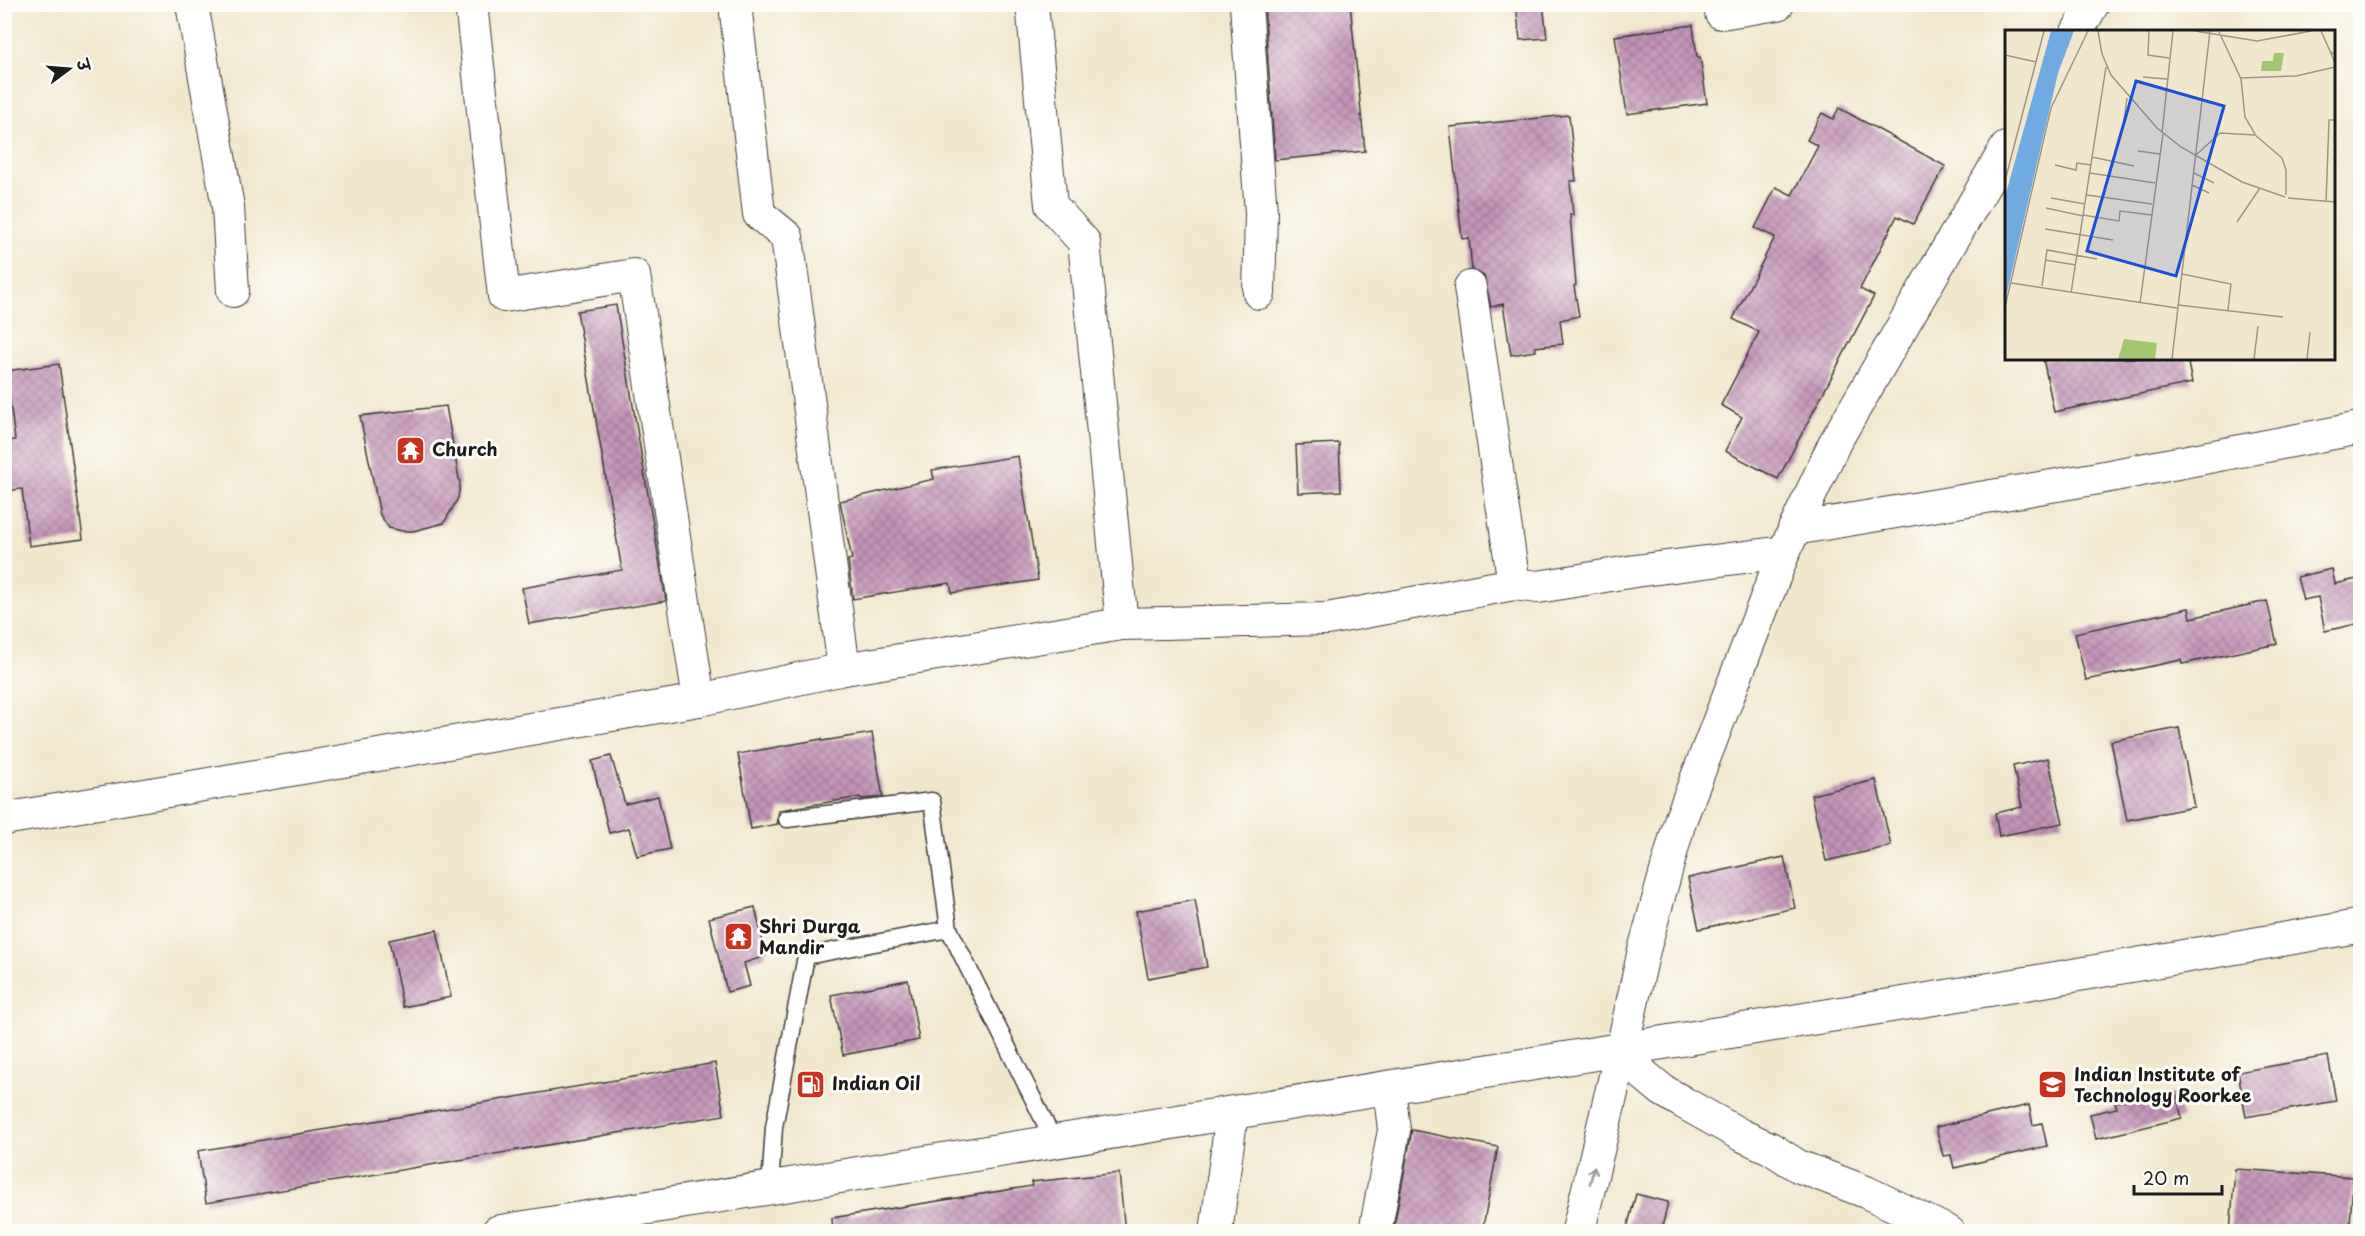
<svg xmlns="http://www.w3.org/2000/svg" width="2365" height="1236" font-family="'Playpen Sans','Playpen Sans Deva',sans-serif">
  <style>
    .building { fill: url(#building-cross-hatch) }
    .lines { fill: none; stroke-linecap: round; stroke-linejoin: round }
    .lane-casing { stroke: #3c3a37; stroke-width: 19 }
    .street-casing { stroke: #3c3a37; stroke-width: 34 }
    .secondary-casing { stroke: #3c3a37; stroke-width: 35 }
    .lane { stroke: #fff; stroke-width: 16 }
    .street { stroke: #fff; stroke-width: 32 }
    .secondary { stroke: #fff; stroke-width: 33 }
    .oneway { stroke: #999 }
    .labels { text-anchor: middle; stroke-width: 6; stroke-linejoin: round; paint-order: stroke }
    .poi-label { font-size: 18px; font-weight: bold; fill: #1c1c1c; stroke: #fdfcf7; text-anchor: start }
    .inset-road { fill: none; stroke: #9c9686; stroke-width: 1.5 }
    .view { fill: #1d4ed8; fill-opacity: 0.15; stroke: #1d4ed8; stroke-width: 3 }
    .inset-edge { fill: none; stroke: #1c1c1c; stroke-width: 3 }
  </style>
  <defs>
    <pattern id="building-cross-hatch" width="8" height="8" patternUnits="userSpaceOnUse" patternTransform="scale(1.5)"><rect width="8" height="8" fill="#c493b8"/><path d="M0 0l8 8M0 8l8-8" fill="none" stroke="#9e7795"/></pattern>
  </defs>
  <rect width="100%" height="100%" fill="#fdfcf7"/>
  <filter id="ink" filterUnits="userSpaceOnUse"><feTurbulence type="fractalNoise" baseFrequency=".0167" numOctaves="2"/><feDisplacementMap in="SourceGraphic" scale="12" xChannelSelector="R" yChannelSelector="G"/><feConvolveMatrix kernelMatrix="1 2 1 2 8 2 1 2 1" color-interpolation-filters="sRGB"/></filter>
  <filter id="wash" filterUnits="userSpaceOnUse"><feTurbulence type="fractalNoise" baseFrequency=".008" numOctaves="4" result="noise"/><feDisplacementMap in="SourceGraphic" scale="24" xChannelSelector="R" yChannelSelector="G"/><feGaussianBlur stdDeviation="1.35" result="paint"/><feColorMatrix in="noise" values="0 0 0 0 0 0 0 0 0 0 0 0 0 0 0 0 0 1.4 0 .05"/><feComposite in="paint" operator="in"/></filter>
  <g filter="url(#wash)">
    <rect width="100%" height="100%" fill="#f1e7cd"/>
    <g id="blocks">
      <g class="building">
        <path d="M 1264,4 L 1350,4 L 1365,151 L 1275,160 Z"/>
        <path d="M 1516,4 L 1543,4 L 1547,38 L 1520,40 Z"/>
        <path d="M 1693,25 L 1697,57 L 1700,57 L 1707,103 L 1627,114 L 1615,36 Z"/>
        <path d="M 1839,108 L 1945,166 L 1913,224 L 1897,216 L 1860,289 L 1874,296 L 1778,479 L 1725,451 L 1742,417 L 1721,405 L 1759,332 L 1733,319 L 1775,237 L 1755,228 L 1776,187 L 1792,195 L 1818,146 L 1807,140 L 1822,113 L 1833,119 Z"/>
        <path d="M 1569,115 L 1576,181 L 1570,181 L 1573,215 L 1570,215 L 1576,285 L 1574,286 L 1579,316 L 1560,320 L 1563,344 L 1535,347 L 1536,351 L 1511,355 L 1503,304 L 1491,307 L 1484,276 L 1472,270 L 1469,238 L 1462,239 L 1450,127 Z"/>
        <path d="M 616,305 L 666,601 L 529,624 L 522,588 L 622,570 L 577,311 Z"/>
        <path d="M 2043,358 L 2187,358 L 2192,383 L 2054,412 Z"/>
        <path d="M 59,364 L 83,539 L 29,546 L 22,489 L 4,491 L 4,441 L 15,440 L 6,371 Z"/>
        <path d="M 446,406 L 460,484 L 458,498 L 444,523 L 413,531 L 402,531 L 389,528 L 380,515 L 360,416 Z"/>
        <path d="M 1339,443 L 1341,491 L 1298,493 L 1296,445 Z"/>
        <path d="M 1018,456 L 1038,580 L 952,593 L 950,583 L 853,599 L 848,560 L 852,559 L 840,501 L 934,479 L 932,470 Z"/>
        <path d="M 2332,569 L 2335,584 L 2361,578 L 2361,623 L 2325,631 L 2318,597 L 2303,600 L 2297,577 Z"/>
        <path d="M 2267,601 L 2277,644 L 2182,664 L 2181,660 L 2086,680 L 2075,633 L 2189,608 L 2191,618 Z"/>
        <path d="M 2179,728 L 2194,807 L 2127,820 L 2111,741 Z"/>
        <path d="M 872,733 L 883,797 L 861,799 L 860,797 L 786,809 L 779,811 L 777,820 L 778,824 L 751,829 L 738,754 L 822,739 L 822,741 Z"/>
        <path d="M 611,756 L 625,804 L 658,796 L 670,849 L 637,856 L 629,828 L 609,833 L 592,761 Z"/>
        <path d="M 2048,758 L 2063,823 L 1999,836 L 1995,813 L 2022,807 L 2013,766 Z"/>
        <path d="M 1876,780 L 1891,846 L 1826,861 L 1811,795 Z"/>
        <path d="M 1784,857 L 1795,908 L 1699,929 L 1688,878 Z"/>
        <path d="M 1195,900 L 1207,967 L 1148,978 L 1136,911 Z"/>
        <path d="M 755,907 L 766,956 L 744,963 L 750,986 L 727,992 L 709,918 Z"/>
        <path d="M 437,930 L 451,997 L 403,1007 L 389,940 Z"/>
        <path d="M 908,980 L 919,1040 L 843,1055 L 831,995 Z"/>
        <path d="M 2328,1056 L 2336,1101 L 2246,1117 L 2238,1072 Z"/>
        <path d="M 715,1063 L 724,1115 L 206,1203 L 198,1151 Z"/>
        <path d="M 2176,1093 L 2182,1118 L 2096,1139 L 2090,1114 L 2117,1108 L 2115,1102 L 2148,1094 L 2149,1100 Z"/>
        <path d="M 2029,1105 L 2033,1125 L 2042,1123 L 2047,1146 L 1954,1168 L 1951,1155 L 1943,1156 L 1936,1127 Z"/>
        <path d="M 1412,1130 L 1498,1147 L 1482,1232 L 1393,1232 Z"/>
        <path d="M 2235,1169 L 2353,1177 L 2350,1226 L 2348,1225 L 2347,1232 L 2230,1232 Z"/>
        <path d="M 1119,1173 L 1125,1232 L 833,1232 L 832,1218 L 1032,1186 L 1031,1182 Z"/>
        <path d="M 1636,1194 L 1668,1202 L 1661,1232 L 1626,1232 Z"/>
      </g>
    </g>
  </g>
  <g filter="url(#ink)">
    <use href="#blocks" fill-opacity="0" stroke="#3c3a37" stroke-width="1.5"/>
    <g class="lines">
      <defs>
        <g id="lane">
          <path d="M 949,929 L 1054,1141"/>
          <path d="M 770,1187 L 774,1127 L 806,956 L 949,929 L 932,801 L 787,819"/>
        </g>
        <g id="street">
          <path d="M 192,4 L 228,207 L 233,291"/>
          <path d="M 471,4 L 504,296 L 634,275 L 699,700"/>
          <path d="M 735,4 L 759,214 L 787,237 L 844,669"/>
          <path d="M 1032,4 L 1051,205 L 1084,242 L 1122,624"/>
          <path d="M 1246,4 L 1261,213 L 1259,293"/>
          <path d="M 1721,13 L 1778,4"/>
          <path d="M 2077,32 L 2093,4"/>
          <path d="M 1470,287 L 1514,584"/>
          <path d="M 1794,529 L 2099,478 L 2360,428"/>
          <path d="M 4,819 L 699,700 L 844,669 L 1122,624 L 1327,619 L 1514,584 L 1538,587 L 1635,571 L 1784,552"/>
          <path d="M 1216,1232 L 1232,1113"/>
          <path d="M 1375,1232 L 1394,1130 L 1389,1087"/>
          <path d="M 1949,1232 L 1866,1192 L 1798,1166 L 1770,1148 L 1741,1135 L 1684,1103 L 1662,1090 L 1644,1075 L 1622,1049 L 1644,950 L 1680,821 L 1784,552 L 1834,444 L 2006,148"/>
        </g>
        <g id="secondary">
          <path d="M 498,1232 L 2023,984 L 2360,926"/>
          <path d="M 1578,1232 L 1622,1049"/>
        </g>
      </defs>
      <use href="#lane" class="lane-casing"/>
      <use href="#street" class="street-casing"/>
      <use href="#secondary" class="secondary-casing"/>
      <use href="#lane" class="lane"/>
      <use href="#street" class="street"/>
      <use href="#secondary" class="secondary"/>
    </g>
    <defs><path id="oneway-shaft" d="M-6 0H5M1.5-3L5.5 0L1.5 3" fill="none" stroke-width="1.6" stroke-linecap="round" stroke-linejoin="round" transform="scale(1.5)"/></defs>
    <use class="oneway" href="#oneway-shaft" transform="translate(1592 1175) rotate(-77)"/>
  </g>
  <defs>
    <symbol id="temple-square" viewBox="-11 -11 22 22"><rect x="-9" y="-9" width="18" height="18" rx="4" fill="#c8321e" stroke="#fdfcf7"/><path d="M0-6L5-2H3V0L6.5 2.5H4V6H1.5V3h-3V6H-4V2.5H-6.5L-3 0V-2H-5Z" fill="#fff"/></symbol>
    <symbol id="fuel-square" viewBox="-11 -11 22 22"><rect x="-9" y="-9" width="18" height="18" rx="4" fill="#c8321e" stroke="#fdfcf7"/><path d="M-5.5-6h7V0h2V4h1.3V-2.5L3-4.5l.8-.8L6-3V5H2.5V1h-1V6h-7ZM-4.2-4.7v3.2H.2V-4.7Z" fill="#fff"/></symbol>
    <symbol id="university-square" viewBox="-11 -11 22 22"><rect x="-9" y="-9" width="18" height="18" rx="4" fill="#c8321e" stroke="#fdfcf7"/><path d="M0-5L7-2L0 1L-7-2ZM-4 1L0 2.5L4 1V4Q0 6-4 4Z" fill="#fff"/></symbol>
  </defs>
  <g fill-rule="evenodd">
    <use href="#temple-square" x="394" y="434" width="33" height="33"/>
    <use href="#temple-square" x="722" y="920" width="33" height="33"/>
    <use href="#fuel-square" x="794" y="1068" width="33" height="33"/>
    <use href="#university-square" x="2036" y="1068" width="33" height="33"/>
  </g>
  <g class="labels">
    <g class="poi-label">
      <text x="432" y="456">Church</text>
      <text x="759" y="933">Shri Durga<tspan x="759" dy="21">Mandir</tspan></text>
      <text x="2074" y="1081">Indian Institute of<tspan x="2074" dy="21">Technology Roorkee</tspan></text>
      <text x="832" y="1090">Indian Oil</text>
    </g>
  </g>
  <g transform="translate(2005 30)">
    <rect width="330" height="330" fill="#f1e7cd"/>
    <path d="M 119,309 L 152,313 L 150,329 L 113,329 Z" fill="#a3c771"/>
    <path d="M 269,23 L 279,23 L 276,41 L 256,41 L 257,31 L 268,31 Z" fill="#a3c771"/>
    <path d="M 46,1 L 69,1 L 53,43 L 0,271 L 0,167 Z" fill="#6fabe0"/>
    <path class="inset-road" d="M 93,1 L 97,24 L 106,45 L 152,98 L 176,117 L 237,152 L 280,167M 144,1 L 143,25 L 164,28M 190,1 L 252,11 L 306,1M 316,1 L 325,21M 214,2 L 236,49 L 240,87 L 250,104M 0,25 L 31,32M 330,33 L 325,21 L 330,25M 138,47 L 162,49M 235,48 L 291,46 L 330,37M 118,97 L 122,68M 157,103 L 168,1M 133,121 L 155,124M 191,125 L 215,103 L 250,105 L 277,128 L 281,140 L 281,165M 87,127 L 129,136M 50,135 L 71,140 L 72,133 L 86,135M 85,143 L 150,153M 189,143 L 209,153M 0,151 L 39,1M 187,155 L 204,163M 82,165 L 147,174M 46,168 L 80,174M 283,168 L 330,172M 321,172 L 324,90 L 330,90M 41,178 L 78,186M 78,185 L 114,191 L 115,181 L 147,185M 232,192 L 255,158M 40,199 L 108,210M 40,230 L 71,235M 177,244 L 226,254 L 223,280M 6,253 L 172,278M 37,256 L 42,220 L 92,229M 66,263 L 101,37M 135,273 L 158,104M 173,275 L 278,287M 0,277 L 46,78 L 83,1M 167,329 L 205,1M 249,329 L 253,296M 302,329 L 305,302"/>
    <path class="view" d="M 131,51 L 219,76 L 171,246 L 82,221 Z"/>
    <rect width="330" height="330" class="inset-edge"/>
  </g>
  <rect width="2365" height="1236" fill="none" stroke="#fdfcf7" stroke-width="24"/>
  <g transform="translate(69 69) rotate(74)" stroke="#fdfcf7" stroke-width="4.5" paint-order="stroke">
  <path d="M0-4.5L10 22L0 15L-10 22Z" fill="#1c1c1c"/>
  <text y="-9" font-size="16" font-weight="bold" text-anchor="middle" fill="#1c1c1c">उ</text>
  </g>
  <path d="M2134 1185v9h88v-9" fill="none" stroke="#1c1c1c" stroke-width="3"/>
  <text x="2143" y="1185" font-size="18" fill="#1c1c1c" stroke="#fdfcf7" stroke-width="4.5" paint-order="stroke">20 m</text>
</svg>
